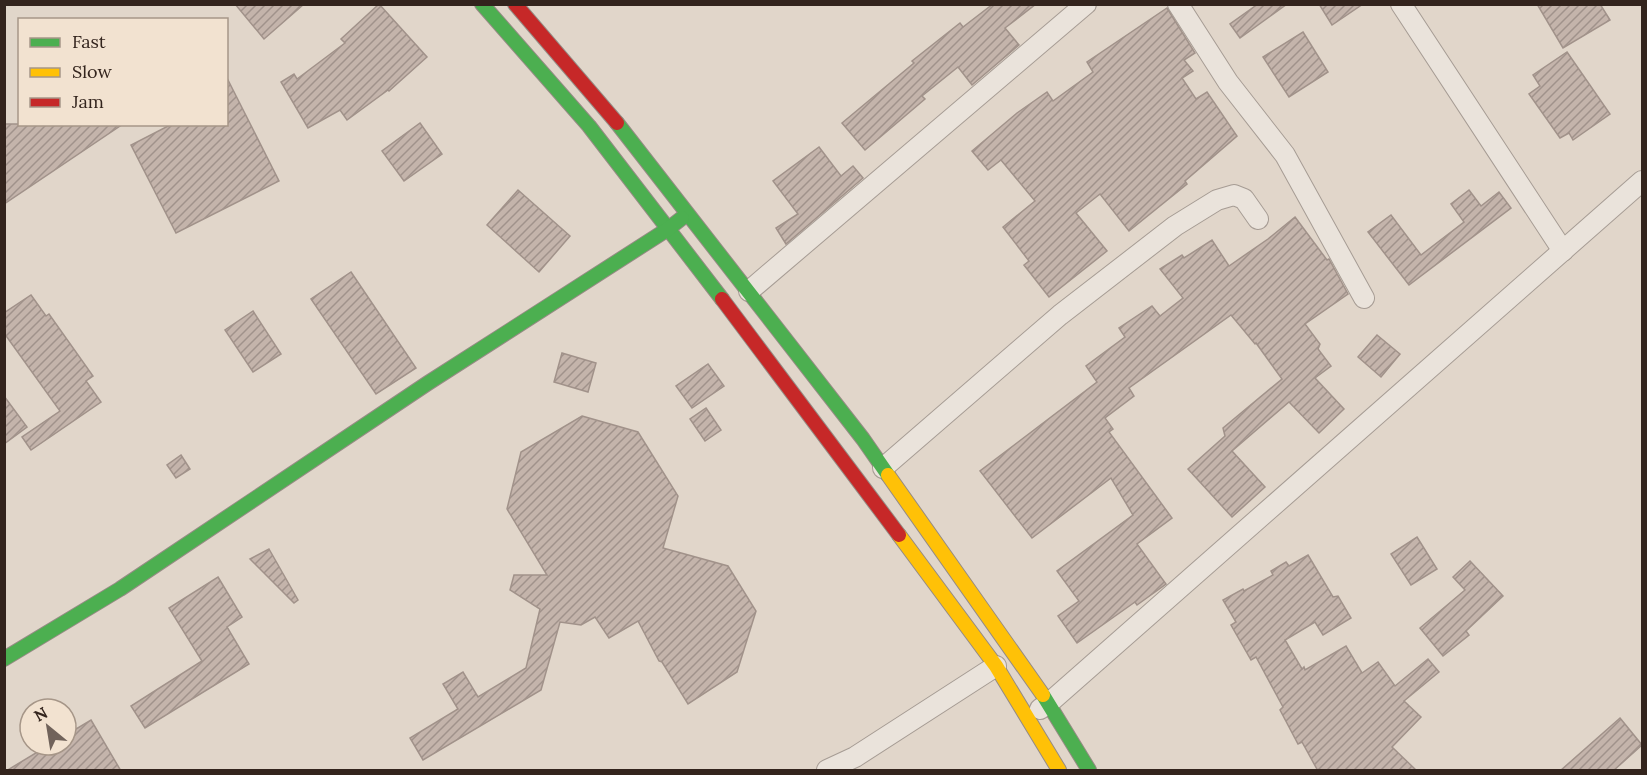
<svg xmlns="http://www.w3.org/2000/svg" width="1647" height="775" font-family="Lora,serif">
  <style>
    .building { fill: url(#building-hatch); stroke: #a1928a; stroke-width: 1.5 }
    .lines { fill: none; stroke-linecap: round; stroke-linejoin: round }
    .street-casing { stroke: #a69c94; stroke-width: 22 }
    .fast-casing { stroke: #958b84; stroke-width: 16 }
    .slow-casing { stroke: #958b84; stroke-width: 16 }
    .jam-casing { stroke: #958b84; stroke-width: 16 }
    .street { stroke: #eae3db; stroke-width: 20 }
    .fast { stroke: #4caf50; stroke-width: 14 }
    .slow { stroke: #ffc107; stroke-width: 14 }
    .jam { stroke: #c62828; stroke-width: 14 }
  </style>
  <defs>
    <pattern id="building-hatch" width="6" height="6" patternUnits="userSpaceOnUse" patternTransform="scale(1.5)"><rect width="6" height="6" fill="#c4b4ab"/><path d="M-1 1l2-2M0 6l6-6M5 7l2-2" fill="none" stroke="#a0928b"/></pattern>
  </defs>
  <rect width="100%" height="100%" fill="#e1d6ca"/>
  <g class="building">
    <path d="M 235,4 L 304,4 L 264,39 Z"/>
    <path d="M 379,4 L 427,57 L 389,91 L 388,90 L 347,120 L 340,110 L 308,128 L 281,82 L 294,74 L 297,79 L 345,43 L 341,39 Z"/>
    <path d="M 993,4 L 1036,4 L 1005,28 L 1019,45 L 972,85 L 958,67 L 922,96 L 925,99 L 865,150 L 842,123 L 914,63 L 912,61 L 960,23 L 963,27 Z"/>
    <path d="M 1258,4 L 1287,4 L 1240,38 L 1230,24 Z"/>
    <path d="M 1319,4 L 1363,4 L 1332,25 Z"/>
    <path d="M 1537,4 L 1600,4 L 1610,20 L 1563,48 Z"/>
    <path d="M 1167,8 L 1195,53 L 1184,60 L 1193,71 L 1182,78 L 1196,99 L 1207,92 L 1237,136 L 1185,181 L 1187,184 L 1129,231 L 1100,194 L 1076,213 L 1107,251 L 1049,297 L 1024,265 L 1029,261 L 1003,227 L 1035,201 L 1001,160 L 988,170 L 972,151 L 1017,113 L 1047,92 L 1053,101 L 1093,72 L 1087,62 Z"/>
    <path d="M 1303,32 L 1328,72 L 1289,97 L 1263,57 Z"/>
    <path d="M 1567,52 L 1610,114 L 1573,140 L 1569,133 L 1560,138 L 1529,94 L 1540,86 L 1533,75 Z"/>
    <path d="M 226,76 L 279,181 L 176,233 L 131,145 L 172,124 L 226,124 Z"/>
    <path d="M 420,123 L 442,154 L 404,181 L 382,151 Z"/>
    <path d="M 4,124 L 123,124 L 4,204 Z"/>
    <path d="M 819,147 L 841,176 L 853,166 L 863,178 L 786,244 L 776,228 L 798,214 L 773,181 Z"/>
    <path d="M 518,190 L 570,236 L 539,272 L 487,225 Z"/>
    <path d="M 1469,190 L 1481,206 L 1499,192 L 1511,208 L 1409,285 L 1368,232 L 1391,215 L 1421,255 L 1464,222 L 1451,204 Z"/>
    <path d="M 1295,217 L 1327,260 L 1329,259 L 1348,294 L 1305,324 L 1320,344 L 1318,349 L 1331,366 L 1315,378 L 1344,409 L 1319,433 L 1289,402 L 1232,451 L 1265,487 L 1232,517 L 1188,469 L 1225,436 L 1223,428 L 1282,379 L 1256,343 L 1255,344 L 1231,315 L 1129,388 L 1134,396 L 1105,418 L 1113,429 L 1109,432 L 1172,518 L 1137,544 L 1166,584 L 1137,605 L 1135,602 L 1077,643 L 1058,616 L 1079,601 L 1057,571 L 1133,515 L 1111,478 L 1032,538 L 980,471 L 1097,382 L 1086,366 L 1125,337 L 1119,328 L 1152,306 L 1160,316 L 1183,298 L 1160,269 L 1182,255 L 1184,258 L 1212,240 L 1229,266 L 1268,239 Z"/>
    <path d="M 351,272 L 416,368 L 376,394 L 311,299 Z"/>
    <path d="M 31,295 L 46,316 L 49,314 L 93,376 L 86,381 L 101,402 L 31,450 L 22,437 L 60,411 L 4,333 L 4,313 Z"/>
    <path d="M 253,311 L 281,354 L 253,372 L 225,330 Z"/>
    <path d="M 1377,335 L 1400,354 L 1381,377 L 1358,357 Z"/>
    <path d="M 562,353 L 596,363 L 588,392 L 554,382 Z"/>
    <path d="M 708,364 L 724,386 L 692,408 L 676,386 Z"/>
    <path d="M 4,396 L 27,427 L 4,444 Z"/>
    <path d="M 706,408 L 721,430 L 705,441 L 690,419 Z"/>
    <path d="M 582,416 L 638,432 L 678,496 L 663,548 L 728,566 L 756,611 L 737,672 L 688,704 L 662,662 L 659,661 L 638,621 L 609,638 L 595,617 L 581,625 L 560,622 L 541,690 L 423,760 L 410,738 L 458,709 L 443,684 L 463,672 L 478,697 L 526,668 L 540,609 L 510,590 L 514,575 L 547,575 L 507,509 L 521,452 Z"/>
    <path d="M 181,455 L 190,469 L 176,478 L 167,465 Z"/>
    <path d="M 1417,537 L 1437,569 L 1411,585 L 1391,554 Z"/>
    <path d="M 269,549 L 298,600 L 294,603 L 250,559 Z"/>
    <path d="M 1308,555 L 1333,597 L 1338,596 L 1351,618 L 1323,635 L 1315,622 L 1285,640 L 1302,669 L 1304,667 L 1305,670 L 1346,646 L 1362,673 L 1378,662 L 1395,686 L 1428,659 L 1439,672 L 1404,701 L 1421,717 L 1392,747 L 1417,771 L 1318,771 L 1302,742 L 1298,744 L 1280,710 L 1283,707 L 1256,657 L 1251,660 L 1231,625 L 1236,622 L 1223,600 L 1243,589 L 1244,591 L 1273,575 L 1271,571 L 1286,562 L 1289,566 Z"/>
    <path d="M 1470,561 L 1503,596 L 1466,631 L 1469,635 L 1443,656 L 1420,628 L 1465,590 L 1453,577 Z"/>
    <path d="M 218,577 L 242,617 L 227,627 L 249,664 L 145,728 L 131,706 L 202,661 L 169,608 Z"/>
    <path d="M 1620,718 L 1642,745 L 1613,771 L 1560,771 Z"/>
    <path d="M 91,720 L 121,771 L 6,771 L 49,745 L 66,745 L 66,735 Z"/>
  </g>
  <g class="lines">
    <defs>
      <g id="street">
        <path d="M 1178,4 L 1228,82 L 1285,155 L 1364,298"/>
        <path d="M 1401,4 L 1563,251"/>
        <path d="M 749,291 L 1086,4"/>
        <path d="M 883,468 L 1060,315 L 1175,226 L 1217,200 L 1234,195 L 1244,199 L 1258,219"/>
        <path d="M 1040,709 L 1049,703 L 1642,181"/>
        <path d="M 827,770 L 855,757 L 996,666"/>
      </g>
      <g id="fast">
        <path d="M 482,4 L 589,126 L 722,299"/>
        <path d="M 617,123 L 863,439 L 888,475"/>
        <path d="M 4,659 L 120,589 L 428,383 L 668,229 L 682,218"/>
        <path d="M 1043,695 L 1089,770"/>
      </g>
      <g id="slow">
        <path d="M 888,475 L 1043,695"/>
        <path d="M 899,535 L 996,666 L 1059,770"/>
      </g>
      <g id="jam">
        <path d="M 515,4 L 617,123"/>
        <path d="M 722,299 L 899,535"/>
      </g>
    </defs>
    <use href="#street" class="street-casing"/>
    <use href="#fast" class="fast-casing"/>
    <use href="#slow" class="slow-casing"/>
    <use href="#jam" class="jam-casing"/>
    <use href="#street" class="street"/>
    <use href="#fast" class="fast"/>
    <use href="#slow" class="slow"/>
    <use href="#jam" class="jam"/>
  </g>
  <rect width="1647" height="775" fill="none" stroke="#33241d" stroke-width="12"/>
  <rect x="18" y="18" width="210" height="108" fill="#f2e2d0" stroke="#a69688" stroke-width="1.5"/>
  <rect x="30" y="38" width="30" height="9" fill="#4caf50" stroke="#a69688" stroke-width="1.5"/>
  <text x="72" y="48" font-size="18" fill="#33241d">Fast</text>
  <rect x="30" y="68" width="30" height="9" fill="#ffc107" stroke="#a69688" stroke-width="1.5"/>
  <text x="72" y="78" font-size="18" fill="#33241d">Slow</text>
  <rect x="30" y="98" width="30" height="9" fill="#c62828" stroke="#a69688" stroke-width="1.5"/>
  <text x="72" y="108" font-size="18" fill="#33241d">Jam</text>
  <g transform="translate(48 727) rotate(330)"><circle r="28" fill="#f2e2d0" stroke="#a69688" stroke-width="1.5"/>
  <path d="M0-4.5L10 22L0 15L-10 22Z" fill="#70625a"/>
  <text y="-9" font-size="16" font-weight="bold" text-anchor="middle" fill="#33241d">N</text>
  </g>
</svg>
